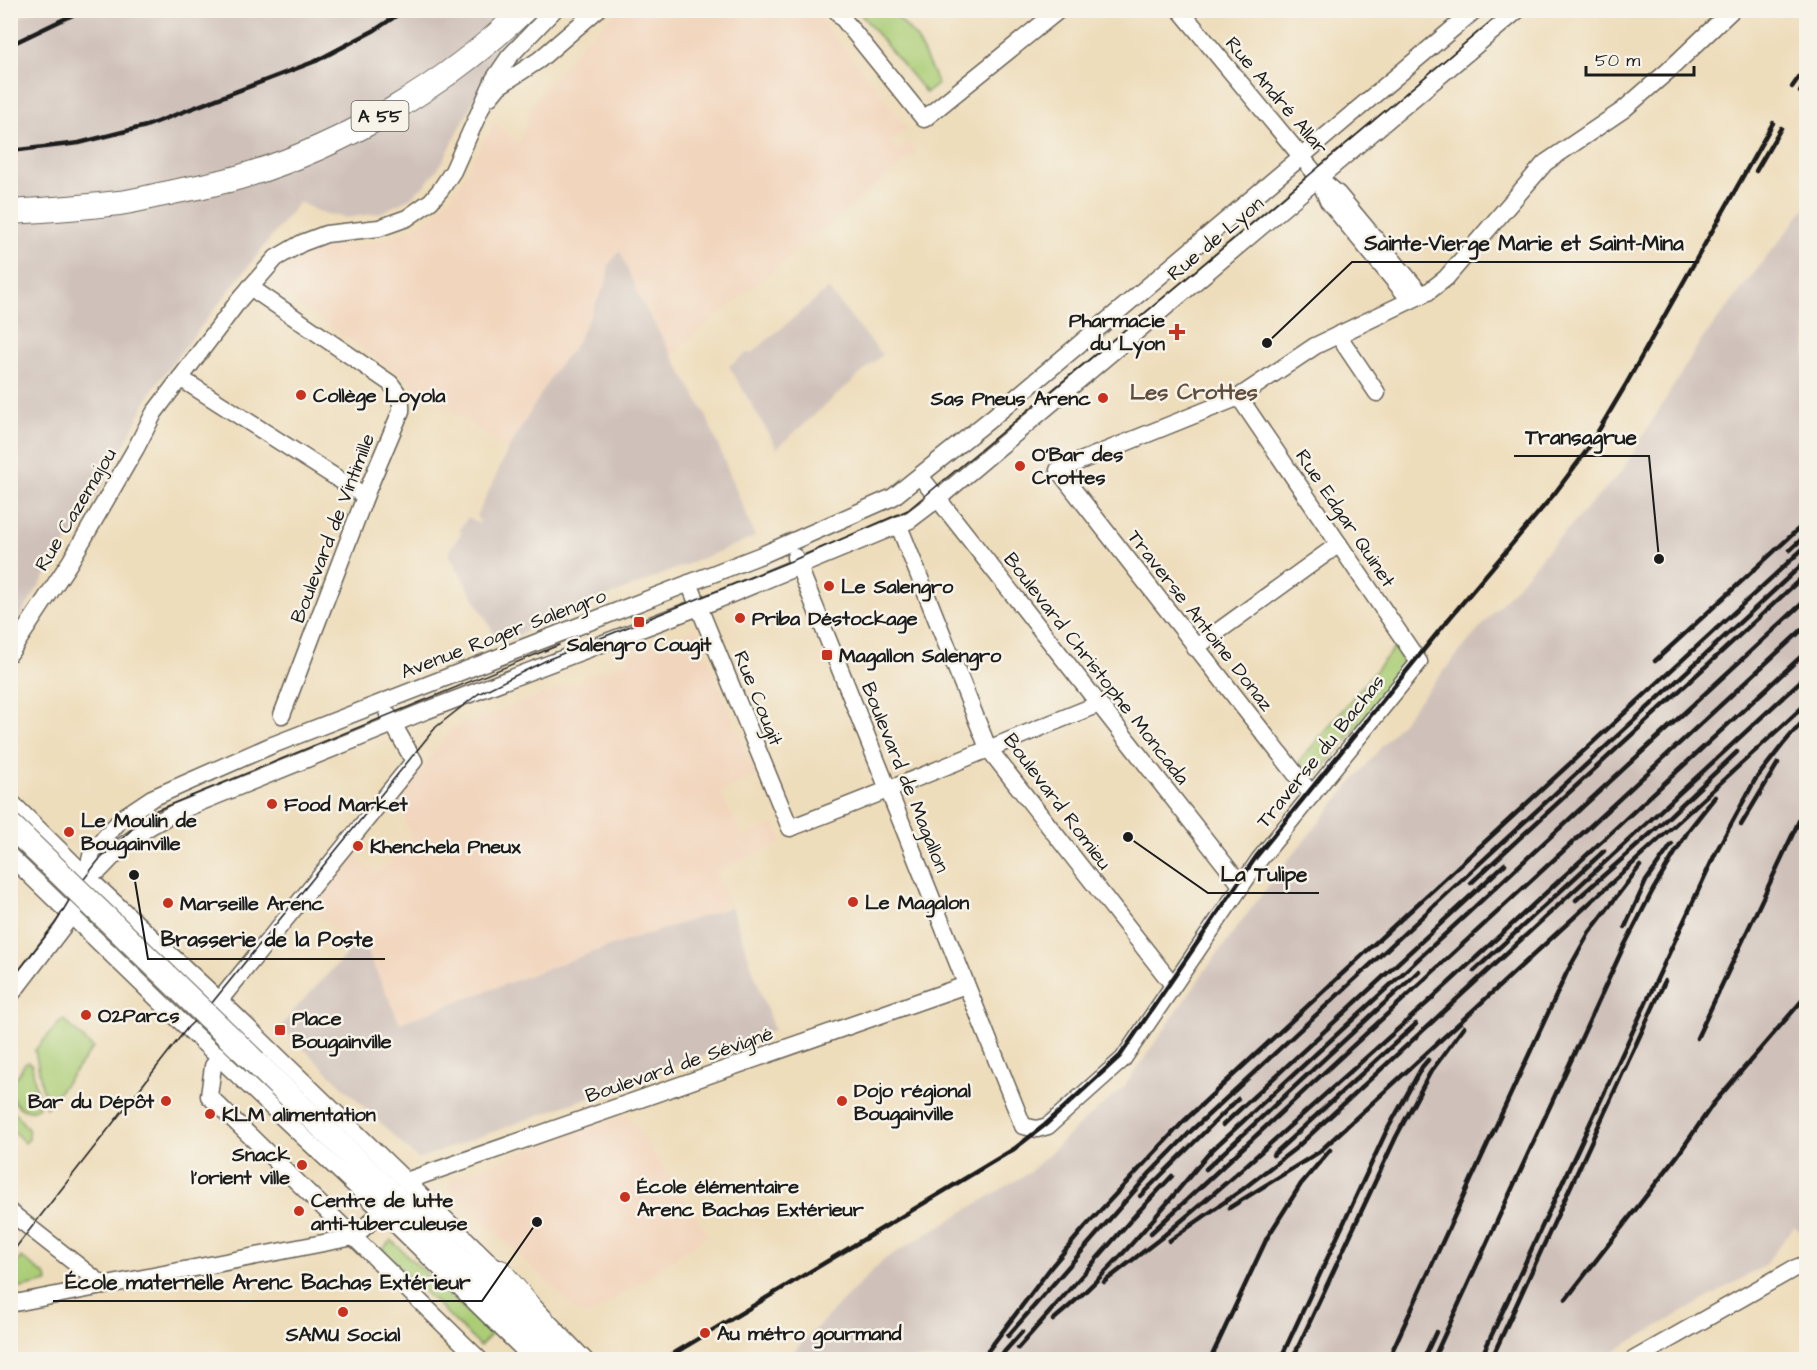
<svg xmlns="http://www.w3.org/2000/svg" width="1817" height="1370" font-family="'Architects Daughter',sans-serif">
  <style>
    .built { fill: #f2d5bd }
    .industrial { fill: #cfc1ba }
    .green { fill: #aacd76; stroke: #637449; stroke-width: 1.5 }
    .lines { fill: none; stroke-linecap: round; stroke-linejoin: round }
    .minor-casing { stroke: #666054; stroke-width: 19 }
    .highway-casing { stroke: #666054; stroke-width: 26 }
    .minor { stroke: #fff; stroke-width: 16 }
    .highway { stroke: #fff; stroke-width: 24 }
    .tram { stroke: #1c1c1c; stroke-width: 1.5 }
    .rail { stroke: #1c1c1c; stroke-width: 4.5 }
    .highway-bridge-casing { stroke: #666054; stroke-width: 26; stroke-linecap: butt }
    .highway-bridge { stroke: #fff; stroke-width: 24 }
    .poi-dot { fill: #c8321e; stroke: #f7f3e8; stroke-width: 2 }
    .labels { text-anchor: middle; stroke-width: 5; stroke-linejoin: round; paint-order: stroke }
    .shield { fill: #f7f3e8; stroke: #5e5c59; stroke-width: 1.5 }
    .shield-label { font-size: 18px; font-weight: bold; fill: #1c1c1c }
    .street-label { font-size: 20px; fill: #1c1c1c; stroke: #f7f3e8 }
    .poi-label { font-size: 20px; font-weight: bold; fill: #1c1c1c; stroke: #f7f3e8; text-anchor: start }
    .quarter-label { font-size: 22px; font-weight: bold; fill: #614d3d; stroke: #f7f3e8 }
    .leader { fill: none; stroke: #1c1c1c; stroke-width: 2 }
    .callout-dot { fill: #1c1c1c; stroke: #f7f3e8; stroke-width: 2 }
    .callout-label { font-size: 21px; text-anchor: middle; font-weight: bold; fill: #1c1c1c; stroke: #f7f3e8; stroke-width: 5; stroke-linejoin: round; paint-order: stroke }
  </style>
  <rect width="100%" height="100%" fill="#f7f3e8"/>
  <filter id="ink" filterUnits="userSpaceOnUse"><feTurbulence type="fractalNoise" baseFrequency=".0167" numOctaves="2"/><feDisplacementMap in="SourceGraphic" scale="12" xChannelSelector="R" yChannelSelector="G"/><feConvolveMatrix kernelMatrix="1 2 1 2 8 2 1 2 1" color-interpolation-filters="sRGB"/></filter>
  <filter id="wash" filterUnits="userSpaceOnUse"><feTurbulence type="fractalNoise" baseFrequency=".008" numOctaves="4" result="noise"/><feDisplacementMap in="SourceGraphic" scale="24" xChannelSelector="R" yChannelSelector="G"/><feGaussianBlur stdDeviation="1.35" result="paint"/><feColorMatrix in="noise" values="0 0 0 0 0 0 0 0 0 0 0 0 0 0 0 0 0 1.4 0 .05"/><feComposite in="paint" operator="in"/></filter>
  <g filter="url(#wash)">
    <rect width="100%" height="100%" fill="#edb"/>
    <g class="built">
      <path d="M 619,11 L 814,11 L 908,128 L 891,142 L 893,145 L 898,151 L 908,142 L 916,153 L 698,332 L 672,355 L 639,297 L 620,252 L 609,264 L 607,281 L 576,344 L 555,370 L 508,450 L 269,284 L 282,270 L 314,251 L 335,246 L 367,243 L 385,239 L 415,228 L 428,219 L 457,189 L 494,122 L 519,143 L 536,99 L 582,43 Z"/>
      <path d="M 696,628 L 756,777 L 720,792 L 743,836 L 775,823 L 783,843 L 716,871 L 731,907 L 596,951 L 400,1023 L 359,934 L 347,938 L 305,905 L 349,852 L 376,873 L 392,862 L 390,859 L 411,835 L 395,797 L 413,780 L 451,729 L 629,661 L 628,655 Z"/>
      <path d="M 628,1114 L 709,1235 L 592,1315 L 581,1315 L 450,1189 L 452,1178 Z"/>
    </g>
    <g class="industrial">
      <path d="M 38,10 L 539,11 L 516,34 L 500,54 L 485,79 L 442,163 L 425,185 L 407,200 L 380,213 L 346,218 L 319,212 L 299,202 L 184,348 L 151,392 L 104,484 L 11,630 L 11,20 Z"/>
      <path d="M 1806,207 L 1806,1235 L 1794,1227 L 1764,1266 L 1600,1359 L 786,1359 L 883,1260 L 1030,1172 L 1077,1127 L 1124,1087 L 1204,972 L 1280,870 L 1461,650 L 1547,551 L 1622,471 L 1700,342 Z"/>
      <path d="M 620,251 L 639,297 L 706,415 L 755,537 L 539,624 L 501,645 L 448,553 L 462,532 L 459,530 L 468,517 L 479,524 L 480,522 L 477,516 L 508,450 L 555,370 L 576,344 L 607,281 L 609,264 Z"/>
      <path d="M 828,289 L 882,355 L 777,448 L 729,366 L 747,353 L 752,353 Z"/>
      <path d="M 731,907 L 774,1030 L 418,1159 L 281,1027 L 295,1009 L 361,939 L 400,1023 L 596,951 Z"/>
    </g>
    <g class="green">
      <path d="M 858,11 L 892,11 L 917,39 L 938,84 L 926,93 Z"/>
      <path d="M 1395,647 L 1406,668 L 1314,779 L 1299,762 Z"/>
      <path d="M 63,1019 L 93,1048 L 46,1108 L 35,1050 Z"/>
      <path d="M 28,1062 L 32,1065 L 39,1107 C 25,1118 7,1101 12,1086 C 15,1078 21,1070 25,1063 Z"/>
      <path d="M 11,1108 L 28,1129 L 29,1139 L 25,1143 L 11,1129 Z"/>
      <path d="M 391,1240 L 491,1335 L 480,1346 L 382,1250 Z"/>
      <path d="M 21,1257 L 46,1276 L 48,1282 L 11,1290 L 11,1270 Z"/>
    </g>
  </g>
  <g filter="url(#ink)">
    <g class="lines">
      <defs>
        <g id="minor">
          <path d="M 836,10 L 924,119 L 1059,10"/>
          <path d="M 1180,10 L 1319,178 L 1338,194 L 1422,295"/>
          <path d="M 490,97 L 499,86 L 539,60 L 597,10"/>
          <path d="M 1319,179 L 1328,201 L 1410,300"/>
          <path d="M 250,287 L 390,383 C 398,393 402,398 401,411 L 368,489 L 282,715"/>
          <path d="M 1338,335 L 1377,393"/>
          <path d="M 180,378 L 365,496"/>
          <path d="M 920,476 L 1241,885"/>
          <path d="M 899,526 L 988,748 L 1173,985"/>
          <path d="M 795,557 L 1023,1126 L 1037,1129 L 1048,1126 L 1123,1059 L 1259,860 L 1419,662 L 1239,397"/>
          <path d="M 689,583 L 790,828 C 894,789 996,745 1099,704"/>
          <path d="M 1195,648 L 1339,544"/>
          <path d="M 10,653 L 70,562 L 136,448 L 154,413 L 240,299 L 276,258 L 302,243 L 326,234 L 379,228 L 407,218 L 431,201 L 441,189 L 453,171 L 494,79 L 509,57 L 554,10"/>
          <path d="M 1312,795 L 1058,470 L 1239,397 L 1315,346 L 1428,292 L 1446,278 L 1545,163 L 1623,110 L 1668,71 L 1732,10"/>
          <path d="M 10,801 L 86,876 L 234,1014 L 507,1279"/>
          <path d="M 10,856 L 178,1019 L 382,1211 L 534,1360"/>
          <path d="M 86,876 L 100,870 L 124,845 L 149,827 L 174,813 L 425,711 L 717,600 L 867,538 L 910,520 L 939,498 L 1518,10"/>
          <path d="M 10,996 L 72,915 L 86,876 L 92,852 L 122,818 L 152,798 L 270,746 L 764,554 L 893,497 L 993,417 L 1475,10"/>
          <path d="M 219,1001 L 414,761 L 388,715"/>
          <path d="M 226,1051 L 213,1066 L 209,1096 L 480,1360"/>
          <path d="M 406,1181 L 966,985"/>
          <path d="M 10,1212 L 104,1286"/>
          <path d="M 10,1304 L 354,1237 L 382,1211"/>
          <path d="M 533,1306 L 585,1360"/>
          <path d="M 1633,1360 L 1793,1269 L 1806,1264"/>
        </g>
        <g id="highway">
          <path d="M 10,212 C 47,210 84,207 119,203 C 136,201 152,196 169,193 C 192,188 216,184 240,177 C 344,146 446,85 524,10"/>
          <path d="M 255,1062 L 476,1276 L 560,1360"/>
          <path d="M 500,1272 L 538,1318"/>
        </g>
      </defs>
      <use href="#minor" class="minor-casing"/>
      <use href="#highway" class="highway-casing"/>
      <use href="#minor" class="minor"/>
      <use href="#highway" class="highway"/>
      <g class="tram">
        <path d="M 10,982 L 55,924 L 74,892 L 98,861 L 143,819 L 157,810 L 559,645"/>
        <path d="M 10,1255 L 188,1027 L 207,1009 L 436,727 L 478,694 L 549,659 L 796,559 L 908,510 L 1235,238 L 1504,10"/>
      </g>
      <g class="rail">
        <path d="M 10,45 L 83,10"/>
        <path d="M 1792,87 L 1806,67"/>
        <path d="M 1800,92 L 1806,83"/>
        <path d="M 10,151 L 79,143 L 146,126 L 316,61 L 375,30 L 405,10"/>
        <path d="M 1756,171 L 1781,128"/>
        <path d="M 1790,550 L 1806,535"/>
        <path d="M 1655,661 L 1806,522"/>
        <path d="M 1741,825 L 1778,763"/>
        <path d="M 1471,883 L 1806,574"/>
        <path d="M 1576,900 L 1658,827 L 1737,752"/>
        <path d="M 1625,927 L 1646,881 L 1672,844"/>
        <path d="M 1474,971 L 1604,851"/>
        <path d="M 1697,1038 L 1806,806"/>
        <path d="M 1223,1125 L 1505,864"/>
        <path d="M 1273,1155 L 1416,1024"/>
        <path d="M 1206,1169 L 1419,971"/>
        <path d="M 1140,1196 L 1238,1099"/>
        <path d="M 1229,1208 L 1319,1152 L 1806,704"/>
        <path d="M 1151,1233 L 1806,626"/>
        <path d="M 1169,1241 L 1243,1189 L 1296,1148 L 1806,676"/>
        <path d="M 1104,1282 L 1161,1238 L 1233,1177 L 1427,1003 L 1806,652"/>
        <path d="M 1566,1299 L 1678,1155 L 1713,1104 L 1806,996"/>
        <path d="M 1053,1320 C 1113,1271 1161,1210 1211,1151 L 1806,600"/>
        <path d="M 1008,1336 L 1150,1173 L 1192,1130 L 1806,561"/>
        <path d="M 1018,1348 L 1138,1212 L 1172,1176"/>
        <path d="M 663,1360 L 1014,1149 L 1045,1125 L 1120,1056 L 1256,857 L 1443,626 L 1555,493 L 1587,450 L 1625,386 L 1773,123"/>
        <path d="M 981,1360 L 1052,1266 L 1085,1227 L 1183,1122 L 1372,946 L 1806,546"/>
        <path d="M 997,1360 L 1022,1332"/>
        <path d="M 1210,1360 L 1267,1238 L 1301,1184 L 1330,1150"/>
        <path d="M 1280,1360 L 1386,1132 L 1422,1067 L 1428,1060"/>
        <path d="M 1292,1360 L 1396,1137 L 1430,1073 L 1464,1027"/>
        <path d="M 1388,1360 L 1567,972 L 1589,933 L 1640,866"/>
        <path d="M 1423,1360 L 1436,1332"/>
        <path d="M 1433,1360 L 1622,950 L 1653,890 L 1688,831 L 1715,797"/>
        <path d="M 1480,1360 L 1717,850 L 1755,780 L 1784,743 L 1806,718"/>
        <path d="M 1491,1360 L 1665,981"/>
      </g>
      <defs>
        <path id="highway-bridge" d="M 10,825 L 255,1062"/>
      </defs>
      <use href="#highway-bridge" class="highway-bridge-casing"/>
      <use href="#highway-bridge" class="highway-bridge"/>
    </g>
  </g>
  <g class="poi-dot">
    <path d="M1174 323h6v6h6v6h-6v6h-6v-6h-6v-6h6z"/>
    <circle cx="301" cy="395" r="6"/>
    <circle cx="1103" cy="398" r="6"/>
    <circle cx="1020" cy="466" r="6"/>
    <circle cx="829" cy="586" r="6"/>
    <circle cx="740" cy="618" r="6"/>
    <rect x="633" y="616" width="12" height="12" rx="3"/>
    <rect x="821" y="649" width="12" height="12" rx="3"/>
    <circle cx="272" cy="804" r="6"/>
    <circle cx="69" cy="832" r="6"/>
    <circle cx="358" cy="846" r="6"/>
    <circle cx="853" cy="902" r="6"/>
    <circle cx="168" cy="903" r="6"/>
    <circle cx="86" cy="1015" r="6"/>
    <rect x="274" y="1024" width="12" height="12" rx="3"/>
    <circle cx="166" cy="1101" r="6"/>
    <circle cx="842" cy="1101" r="6"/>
    <circle cx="210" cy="1114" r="6"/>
    <circle cx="302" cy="1165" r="6"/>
    <circle cx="625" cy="1197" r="6"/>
    <circle cx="299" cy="1211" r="6"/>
    <circle cx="343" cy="1312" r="6"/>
    <circle cx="705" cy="1333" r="6"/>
  </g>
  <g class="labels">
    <rect class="shield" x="351.5" y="101" width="57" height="30" rx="4.5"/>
    <g class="shield-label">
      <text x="380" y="122">A 55</text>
    </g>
    <g class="street-label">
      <text transform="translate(1277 95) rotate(50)" y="7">Rue André Allar</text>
      <text transform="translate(1215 238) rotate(-40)" y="7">Rue de Lyon</text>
      <text transform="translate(75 509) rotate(-59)" y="7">Rue Cazemajou</text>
      <text transform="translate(1346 518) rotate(56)" y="7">Rue Edgar Quinet</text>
      <text transform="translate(332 528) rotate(-69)" y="7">Boulevard de Vintimille</text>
      <text transform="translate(1201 620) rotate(52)" y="7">Traverse Antoine Donaz</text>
      <text transform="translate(503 633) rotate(-21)" y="7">Avenue Roger Salengro</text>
      <text transform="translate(1097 668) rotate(52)" y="7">Boulevard Christophe Moncada</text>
      <text transform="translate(759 698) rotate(68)" y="7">Rue Cougit</text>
      <text transform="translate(1320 751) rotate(-51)" y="7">Traverse du Bachas</text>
      <text transform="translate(906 777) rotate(68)" y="7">Boulevard de Magallon</text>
      <text transform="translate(1058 801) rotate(53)" y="7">Boulevard Romieu</text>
      <text transform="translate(679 1064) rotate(-19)" y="7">Boulevard de Sévigné</text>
    </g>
    <g class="poi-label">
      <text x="1165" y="327" text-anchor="end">Pharmacie<tspan x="1165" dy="23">du Lyon</tspan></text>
      <text x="313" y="402">Collège Loyola</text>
      <text x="1091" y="405" text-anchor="end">Sas Pneus Arenc</text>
      <text x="1032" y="461">O'Bar des<tspan x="1032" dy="23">Crottes</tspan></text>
      <text x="841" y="593">Le Salengro</text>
      <text x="752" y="625">Priba Déstockage</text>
      <text x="639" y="651" text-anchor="middle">Salengro Cougit</text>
      <text x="839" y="662">Magallon Salengro</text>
      <text x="284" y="811">Food Market</text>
      <text x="81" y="827">Le Moulin de<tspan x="81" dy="23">Bougainville</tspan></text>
      <text x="370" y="853">Khenchela Pneux</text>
      <text x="865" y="909">Le Magalon</text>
      <text x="180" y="910">Marseille Arenc</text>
      <text x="98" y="1022">O2Parcs</text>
      <text x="292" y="1025">Place<tspan x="292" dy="23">Bougainville</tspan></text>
      <text x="854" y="1097">Dojo régional<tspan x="854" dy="23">Bougainville</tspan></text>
      <text x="154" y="1108" text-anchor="end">Bar du Dépôt</text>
      <text x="222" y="1121">KLM alimentation</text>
      <text x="290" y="1161" text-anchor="end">Snack<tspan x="290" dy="23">l’orient ville</tspan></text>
      <text x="637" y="1193">École élémentaire<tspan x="637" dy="23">Arenc Bachas Extérieur</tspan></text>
      <text x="311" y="1207">Centre de lutte<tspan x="311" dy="23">anti-tuberculeuse</tspan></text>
      <text x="717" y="1340">Au métro gourmand</text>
      <text x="343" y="1341" text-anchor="middle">SAMU Social</text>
    </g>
    <g class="quarter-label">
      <text x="1194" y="399">Les Crottes</text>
    </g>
  </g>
  <path class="leader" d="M1267 343L1352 262H1696M1659 559L1649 456H1514M1128 837L1208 893H1319M134 875L148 959H385M537 1222L482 1301H53"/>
  <g class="callout-dot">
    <circle cx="1267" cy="343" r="6"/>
    <circle cx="1659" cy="559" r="6"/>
    <circle cx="1128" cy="837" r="6"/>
    <circle cx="134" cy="875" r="6"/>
    <circle cx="537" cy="1222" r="6"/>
  </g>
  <g class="callout-label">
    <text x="1524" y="250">Sainte-Vierge Marie et Saint-Mina</text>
    <text x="1581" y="444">Transagrue</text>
    <text x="1264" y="881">La Tulipe</text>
    <text x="267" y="946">Brasserie de la Poste</text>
    <text x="268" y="1289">École maternelle Arenc Bachas Extérieur</text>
  </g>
  <rect width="1817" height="1370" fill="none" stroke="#f7f3e8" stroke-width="36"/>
  <path d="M1586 66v9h108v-9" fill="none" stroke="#1c1c1c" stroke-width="3"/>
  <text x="1595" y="66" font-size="18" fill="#1c1c1c" stroke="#f7f3e8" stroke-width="4.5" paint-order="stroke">50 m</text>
</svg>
